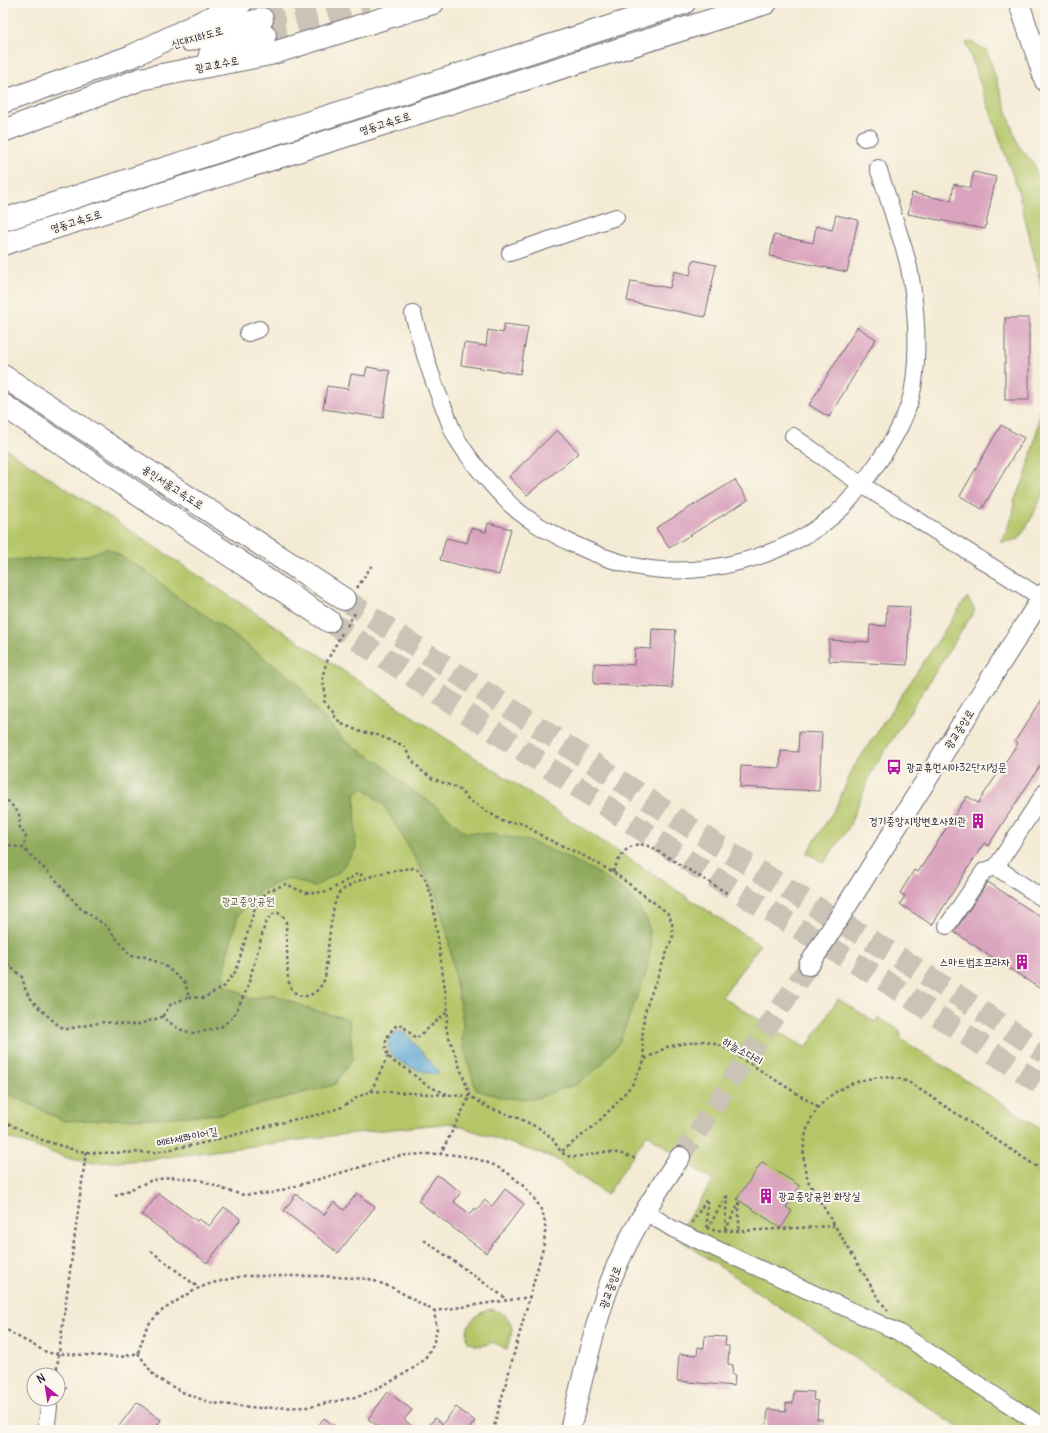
<svg xmlns="http://www.w3.org/2000/svg" width="1048" height="1433" font-family="Delius,'Poor Story',sans-serif">
  <style>
    .green { fill: #b5c669; stroke: #6c7452 }
    .forest { fill: #90ab5d; stroke: #59664c }
    .water { fill: #57a3d0; stroke: #3c6286 }
    .building { fill: #daa4be }
    .lines { fill: none; stroke-linecap: round; stroke-linejoin: round }
    .major-tunnel { stroke: #cac3b6; stroke-width: 20; stroke-dasharray: 20 10; stroke-linecap: butt }
    .highway-tunnel { stroke: #cac3b6; stroke-width: 22; stroke-dasharray: 22 11; stroke-linecap: butt }
    .minor-casing { stroke: #6c6871; stroke-width: 18 }
    .major-casing { stroke: #6c6871; stroke-width: 22 }
    .highway-casing { stroke: #6c6871; stroke-width: 24 }
    .path { stroke: #6c6871; stroke-width: 2.5; stroke-dasharray: 3 3; stroke-linecap: butt }
    .minor { stroke: #fff; stroke-width: 16 }
    .major { stroke: #fff; stroke-width: 20 }
    .highway { stroke: #fff; stroke-width: 22 }
    .labels { text-anchor: middle; stroke-width: 4; stroke-linejoin: round; paint-order: stroke }
    .street-label { font-size: 11px; fill: #22223b; stroke: #fbf7ec }
    .poi-label { font-size: 11px; fill: #22223b; stroke: #fbf7ec; text-anchor: start }
    .park-label { font-size: 11px; fill: #555b4b; stroke: #fbf7ec }
  </style>
  <rect width="100%" height="100%" fill="#fbf7ec"/>
  <filter id="ink" filterUnits="userSpaceOnUse"><feTurbulence type="fractalNoise" baseFrequency=".025" numOctaves="2"/><feDisplacementMap in="SourceGraphic" scale="8" xChannelSelector="R" yChannelSelector="G"/><feConvolveMatrix kernelMatrix="1 2 1 2 8 2 1 2 1" color-interpolation-filters="sRGB"/></filter>
  <filter id="wash" filterUnits="userSpaceOnUse"><feTurbulence type="fractalNoise" baseFrequency=".012" numOctaves="4" result="noise"/><feDisplacementMap in="SourceGraphic" scale="16" xChannelSelector="R" yChannelSelector="G"/><feGaussianBlur stdDeviation="0.9" result="paint"/><feColorMatrix in="noise" values="0 0 0 0 0 0 0 0 0 0 0 0 0 0 0 0 0 1.4 0 .05"/><feComposite in="paint" operator="in"/></filter>
  <g filter="url(#wash)">
    <rect width="100%" height="100%" fill="#f4ebd5"/>
    <g class="green">
      <path d="M 972,42 L 987,51 L 1018,145 L 1034,164 L 1045,202 L 1045,320 L 1040,281 L 1018,190 L 966,43 Z"/>
      <path d="M 1045,366 L 1045,489 L 1030,521 L 1019,539 L 1001,543 L 1013,515 L 1014,501 L 1025,478 L 1036,435 L 1043,393 Z"/>
      <path d="M 3,447 L 760,945 L 722,997 L 806,1048 L 838,999 L 875,1022 L 878,1018 L 900,1030 L 901,1039 L 1045,1131 L 1045,1430 L 962,1430 L 676,1237 L 713,1181 L 647,1134 L 607,1195 L 554,1158 L 450,1123 L 355,1133 L 144,1160 L 95,1163 L 74,1160 L 3,1136 Z"/>
      <path d="M 967,597 L 975,610 L 872,771 L 848,829 L 824,863 L 807,853 L 837,805 L 853,768 Z"/>
      <path d="M 491,1309 C 502,1311 512,1318 512,1331 C 511,1337 508,1344 507,1350 L 493,1342 C 484,1347 476,1347 468,1342 C 463,1324 475,1314 491,1309 Z"/>
    </g>
    <path class="forest" d="M 108,548 L 149,573 L 178,598 L 223,627 L 296,682 L 318,712 L 345,741 L 380,763 L 406,786 L 438,808 L 464,832 L 491,834 L 526,840 L 560,854 L 595,871 L 629,894 L 647,919 L 651,946 L 646,973 L 619,1043 L 599,1067 L 577,1084 L 534,1099 L 504,1098 L 476,1090 L 462,1041 L 463,1023 L 447,932 L 436,895 L 384,805 L 363,787 L 355,793 L 356,849 L 338,873 L 314,887 L 288,878 L 261,891 L 238,915 L 227,955 L 223,983 L 251,999 L 272,994 L 316,1011 L 349,1019 L 353,1058 L 334,1085 L 223,1114 L 158,1118 L 64,1121 L 3,1091 L 3,563 L 8,560 L 81,557 Z"/>
    <path class="water" d="M 397,1031 L 402,1032 L 406,1034 L 439,1072 L 437,1074 C 424,1074 391,1062 388,1047 C 387,1041 393,1035 397,1031 Z"/>
    <g id="blocks">
      <g class="building">
        <path d="M 974,172 L 996,177 L 985,229 L 908,214 L 912,193 L 951,201 L 954,184 L 970,188 Z"/>
        <path d="M 836,215 L 858,220 L 847,272 L 770,256 L 774,235 L 813,243 L 816,226 L 832,230 Z"/>
        <path d="M 693,260 L 716,265 L 705,317 L 627,301 L 631,281 L 670,288 L 674,271 L 690,275 Z"/>
        <rect x="1005" y="318" width="24" height="82"/>
        <path d="M 504,324 L 528,327 L 520,374 L 461,365 L 464,343 L 486,346 L 488,330 L 503,333 Z"/>
        <path d="M 857,327 L 876,339 L 829,417 L 809,405 Z"/>
        <path d="M 367,367 L 390,371 L 383,418 L 323,409 L 327,386 L 348,389 L 351,374 L 365,376 Z"/>
        <path d="M 1001,425 L 1024,438 L 982,509 L 960,496 Z"/>
        <path d="M 557,430 L 579,453 L 527,495 L 509,477 Z"/>
        <path d="M 735,480 L 748,500 L 669,548 L 656,528 Z"/>
        <path d="M 488,523 L 511,529 L 499,575 L 440,560 L 446,538 L 467,543 L 471,528 L 486,532 Z"/>
        <path d="M 887,606 L 910,607 L 907,665 L 829,661 L 829,640 L 869,642 L 870,625 L 886,626 Z"/>
        <path d="M 652,629 L 676,630 L 672,688 L 594,684 L 594,663 L 634,665 L 635,648 L 651,649 Z"/>
        <path d="M 1045,695 L 1045,758 L 988,846 L 984,843 L 932,925 L 900,904 L 905,896 L 900,893 L 914,870 L 918,872 L 967,796 L 978,803 L 1018,743 L 1015,741 Z"/>
        <path d="M 799,732 L 822,733 L 819,791 L 740,787 L 741,766 L 780,768 L 781,751 L 798,752 Z"/>
        <path d="M 988,882 L 1045,920 L 1045,992 L 954,932 Z"/>
        <path d="M 762,1162 L 800,1186 L 786,1207 L 792,1211 L 781,1228 L 737,1199 Z"/>
        <path d="M 437,1175 L 461,1192 L 454,1202 L 470,1214 L 475,1208 L 477,1210 L 484,1200 L 492,1206 L 505,1189 L 524,1204 L 486,1253 L 418,1201 Z"/>
        <path d="M 159,1193 L 197,1221 L 199,1219 L 209,1226 L 224,1207 L 241,1219 L 207,1263 L 142,1215 Z"/>
        <path d="M 357,1193 L 375,1207 L 338,1253 L 284,1211 L 296,1194 L 324,1215 L 334,1202 L 344,1210 Z"/>
        <path d="M 705,1336 L 726,1337 L 725,1346 L 729,1346 L 728,1364 L 733,1365 L 732,1375 L 735,1375 L 734,1386 L 677,1381 L 679,1354 L 697,1355 L 698,1347 L 704,1348 Z"/>
        <path d="M 794,1391 L 814,1392 L 813,1400 L 818,1401 L 817,1419 L 822,1419 L 821,1430 L 766,1430 L 768,1409 L 786,1411 L 786,1403 L 793,1403 Z"/>
        <path d="M 388,1392 L 412,1410 L 404,1420 L 418,1430 L 383,1430 L 368,1419 Z"/>
        <path d="M 137,1402 L 161,1420 L 154,1430 L 125,1430 L 119,1426 Z"/>
        <path d="M 456,1407 L 475,1421 L 468,1430 L 425,1430 L 435,1418 L 442,1424 Z"/>
        <path d="M 324,1418 L 340,1430 L 315,1430 Z"/>
      </g>
    </g>
  </g>
  <g filter="url(#ink)">
    <use href="#blocks" fill-opacity="0" stroke="#6c6871" stroke-width="1"/>
    <g class="lines">
      <path class="major-tunnel" d="M 680,1157 L 809,965"/>
      <g class="highway-tunnel">
        <path d="M 262,19 L 312,3"/>
        <path d="M 265,35 L 368,3"/>
        <path d="M 344,599 L 711,841 L 832,917 L 905,961 L 1045,1053"/>
        <path d="M 329,621 L 699,868 L 888,983 L 1045,1087"/>
      </g>
      <defs>
        <g id="minor">
          <path d="M 864,138 L 869,137"/>
          <path d="M 510,253 L 616,217"/>
          <path d="M 413,314 C 422,347 432,381 446,413 C 449,421 452,431 457,439 C 471,462 492,486 511,505 C 529,522 550,532 571,543 C 592,553 612,561 634,566 C 701,581 792,556 842,508 C 853,497 862,484 872,471 C 891,445 910,415 914,382 C 919,345 916,300 908,263 C 905,251 901,239 897,227 C 891,207 885,188 878,168"/>
          <path d="M 248,333 L 259,329"/>
          <path d="M 793,436 L 862,485 L 1045,600"/>
          <path d="M 996,867 L 1045,792"/>
          <path d="M 996,867 L 1045,900"/>
          <path d="M 947,926 L 984,871 L 996,867"/>
          <path d="M 644,1211 L 673,1229 L 898,1332 L 1045,1428"/>
          <path d="M 46,1430 L 49,1407"/>
        </g>
        <g id="major">
          <path d="M 1019,3 L 1045,81"/>
          <path d="M 809,965 L 1045,593"/>
          <path d="M 570,1430 C 581,1385 591,1338 606,1294 C 622,1245 651,1200 680,1157"/>
        </g>
        <g id="highway">
          <path d="M 189,40 L 262,19"/>
          <path d="M 210,54 L 265,35"/>
          <path d="M 3,102 L 132,56 L 241,3"/>
          <path d="M 3,131 L 141,79 L 270,54 L 433,3"/>
          <path d="M 3,220 L 684,3"/>
          <path d="M 3,244 L 766,3"/>
          <path d="M 3,376 L 344,599"/>
          <path d="M 3,405 L 329,621"/>
        </g>
      </defs>
      <use href="#minor" class="minor-casing"/>
      <use href="#major" class="major-casing"/>
      <use href="#highway" class="highway-casing"/>
      <g class="path">
        <path d="M 357,588 L 372,565"/>
        <path d="M 347,626 L 355,613"/>
        <path d="M 342,633 C 335,647 325,661 323,676 C 322,686 327,689 324,701 L 333,711 L 335,717 L 342,724 L 361,732 L 378,735 L 393,742 L 403,745 L 412,760 L 422,771 L 433,779 L 458,788 L 469,800 L 504,822 L 522,823 L 545,838 L 582,855 L 613,872 L 665,911 L 669,915 L 672,923 L 673,936 L 648,1002 L 644,1016 L 642,1042 L 645,1059 L 634,1082 L 615,1105 L 594,1126 L 561,1152"/>
        <path d="M 3,796 L 19,813 L 20,828 L 26,836 L 23,848"/>
        <path d="M 3,844 L 23,848 L 55,879 L 80,908 L 105,925 L 131,956 L 146,957 L 164,965 L 185,983 L 189,997 L 171,1004 L 162,1017"/>
        <path d="M 613,872 C 620,855 629,838 651,847 L 727,893"/>
        <path d="M 3,960 L 22,977 L 26,992 L 36,1005 L 59,1026 L 67,1029 L 104,1022 L 130,1025 L 139,1024 L 162,1017 L 179,1029 L 191,1033 L 205,1031 L 221,1027 L 233,1017 L 247,989 L 265,924 C 270,913 280,907 286,922 L 288,979 C 294,1005 317,999 325,978 C 327,962 331,903 339,893 C 343,889 348,887 352,884 C 373,874 389,871 412,868 L 417,869 L 425,879 L 432,897 L 448,1011 L 446,1029 L 470,1096 L 441,1153"/>
        <path d="M 189,997 L 204,998 L 223,987 L 236,971 L 255,908 L 266,892 L 286,884 L 305,893 L 327,892 L 359,873 L 365,878"/>
        <path d="M 645,1059 L 667,1047 L 681,1044 L 704,1041 L 722,1046 L 818,1107"/>
        <path d="M 371,1091 L 388,1056"/>
        <path d="M 447,1094 C 441,1091 433,1089 427,1085 C 419,1080 412,1073 405,1068 C 401,1066 397,1064 394,1062 C 380,1050 385,1035 397,1025 L 402,1025 L 416,1039 L 448,1011"/>
        <path d="M 3,1121 L 42,1140 L 78,1151 L 95,1153 L 155,1152 L 199,1144 L 296,1119 L 322,1114 L 342,1107 L 358,1097 L 371,1091 L 470,1096 L 487,1107 L 518,1118 L 539,1128 L 552,1138 L 561,1152 L 567,1156 L 574,1157 L 605,1152 L 619,1153 L 637,1159"/>
        <path d="M 115,1196 L 150,1181 L 170,1177 L 200,1180 L 228,1191 L 244,1195 L 272,1193 L 398,1156 C 445,1151 493,1152 527,1190 C 545,1210 548,1221 543,1248 L 493,1430"/>
        <path d="M 692,1223 L 707,1199 L 707,1230 L 727,1194 L 725,1231 L 739,1203 L 739,1231"/>
        <path d="M 712,1230 L 739,1231 L 834,1226"/>
        <path d="M 424,1240 L 507,1299"/>
        <path d="M 151,1251 L 199,1288"/>
        <path d="M 888,1311 L 879,1299 L 809,1183 C 807,1176 804,1169 804,1162 C 800,1122 822,1092 860,1081 C 877,1076 894,1075 910,1083 L 1045,1172"/>
        <path d="M 3,1326 L 11,1333 L 48,1353 L 121,1357 L 138,1353 L 147,1326 L 160,1312 L 186,1295 L 199,1288 L 212,1283 L 243,1276 L 322,1276 L 369,1279 L 391,1287 L 434,1311 L 530,1297"/>
        <path d="M 138,1353 L 155,1377 L 182,1392 L 211,1403 L 260,1408 L 309,1407 L 360,1396 L 394,1380 L 412,1369 L 424,1360 L 433,1345 L 437,1330 L 434,1311"/>
        <path d="M 56,1375 L 86,1152"/>
        <path d="M 58,1387 L 68,1389"/>
      </g>
      <use href="#minor" class="minor"/>
      <use href="#major" class="major"/>
      <use href="#highway" class="highway"/>
    </g>
  </g>
  <defs>
    <symbol id="bus-bare" viewBox="-9 -9 18 18"><path d="M-5-6H5V4H4V6H2V4H-2V6H-4V4H-5ZM-3.5-4V0h7V-4ZM-3.5 1.2v1.5H-2V1.2ZM2 1.2v1.5H3.5V1.2Z" fill="#b5179e" stroke="#fbf7ec" stroke-width="2.5" paint-order="stroke"/></symbol>
    <symbol id="building-bare" viewBox="-9 -9 18 18"><path d="M-4-6H4V6H1V3H-1V6H-4ZM-2.5-4.3h1.7v1.8h-1.7ZM.8-4.3h1.7v1.8H.8ZM-2.5-1h1.7V.8h-1.7ZM.8-1h1.7V.8H.8Z" fill="#b5179e" stroke="#fbf7ec" stroke-width="2.5" paint-order="stroke"/></symbol>
  </defs>
  <g fill-rule="evenodd">
    <use href="#bus-bare" x="883" y="756" width="22" height="22"/>
    <use href="#building-bare" x="967" y="810" width="22" height="22"/>
    <use href="#building-bare" x="1011" y="951" width="22" height="22"/>
    <use href="#building-bare" x="755" y="1185" width="22" height="22"/>
  </g>
  <g class="labels">
    <g class="street-label">
      <text transform="translate(197 37) rotate(-16)" y="4">신대지하도로</text>
      <text transform="translate(217 64) rotate(-11)" y="4">광교호수로</text>
      <text transform="translate(385 123) rotate(-17)" y="4">영동고속도로</text>
      <text transform="translate(76 221) rotate(-17)" y="4">영동고속도로</text>
      <text transform="translate(173 487) rotate(33)" y="4">용인서울고속도로</text>
      <text transform="translate(959 729) rotate(-57)" y="4">광교중앙로</text>
      <text transform="translate(743 1051) rotate(30)" y="4">하늘소다리</text>
      <text transform="translate(187 1137) rotate(-12)" y="4">메타세콰이어길</text>
      <text transform="translate(610 1287) rotate(-70)" y="4">광교중앙로</text>
    </g>
    <g class="poi-label">
      <text x="906" y="771">광교휴먼시아32단지정문</text>
      <text x="966" y="825" text-anchor="end">경기중앙지방변호사회관</text>
      <text x="1010" y="966" text-anchor="end">스마트법조프라자</text>
      <text x="778" y="1200">광교중앙공원 화장실</text>
    </g>
    <g class="park-label">
      <text x="248" y="905">광교중앙공원</text>
    </g>
  </g>
  <rect width="1048" height="1433" fill="none" stroke="#fbf7ec" stroke-width="16"/>
  <g transform="translate(46 1387) rotate(330)"><circle r="19" fill="#fbf7ec" stroke="#a4a2a5"/>
  <path d="M0-3L7 15L0 10L-7 15Z" fill="#b5179e"/>
  <text y="-6" font-size="11" font-weight="bold" text-anchor="middle" fill="#22223b">N</text>
  </g>
</svg>
